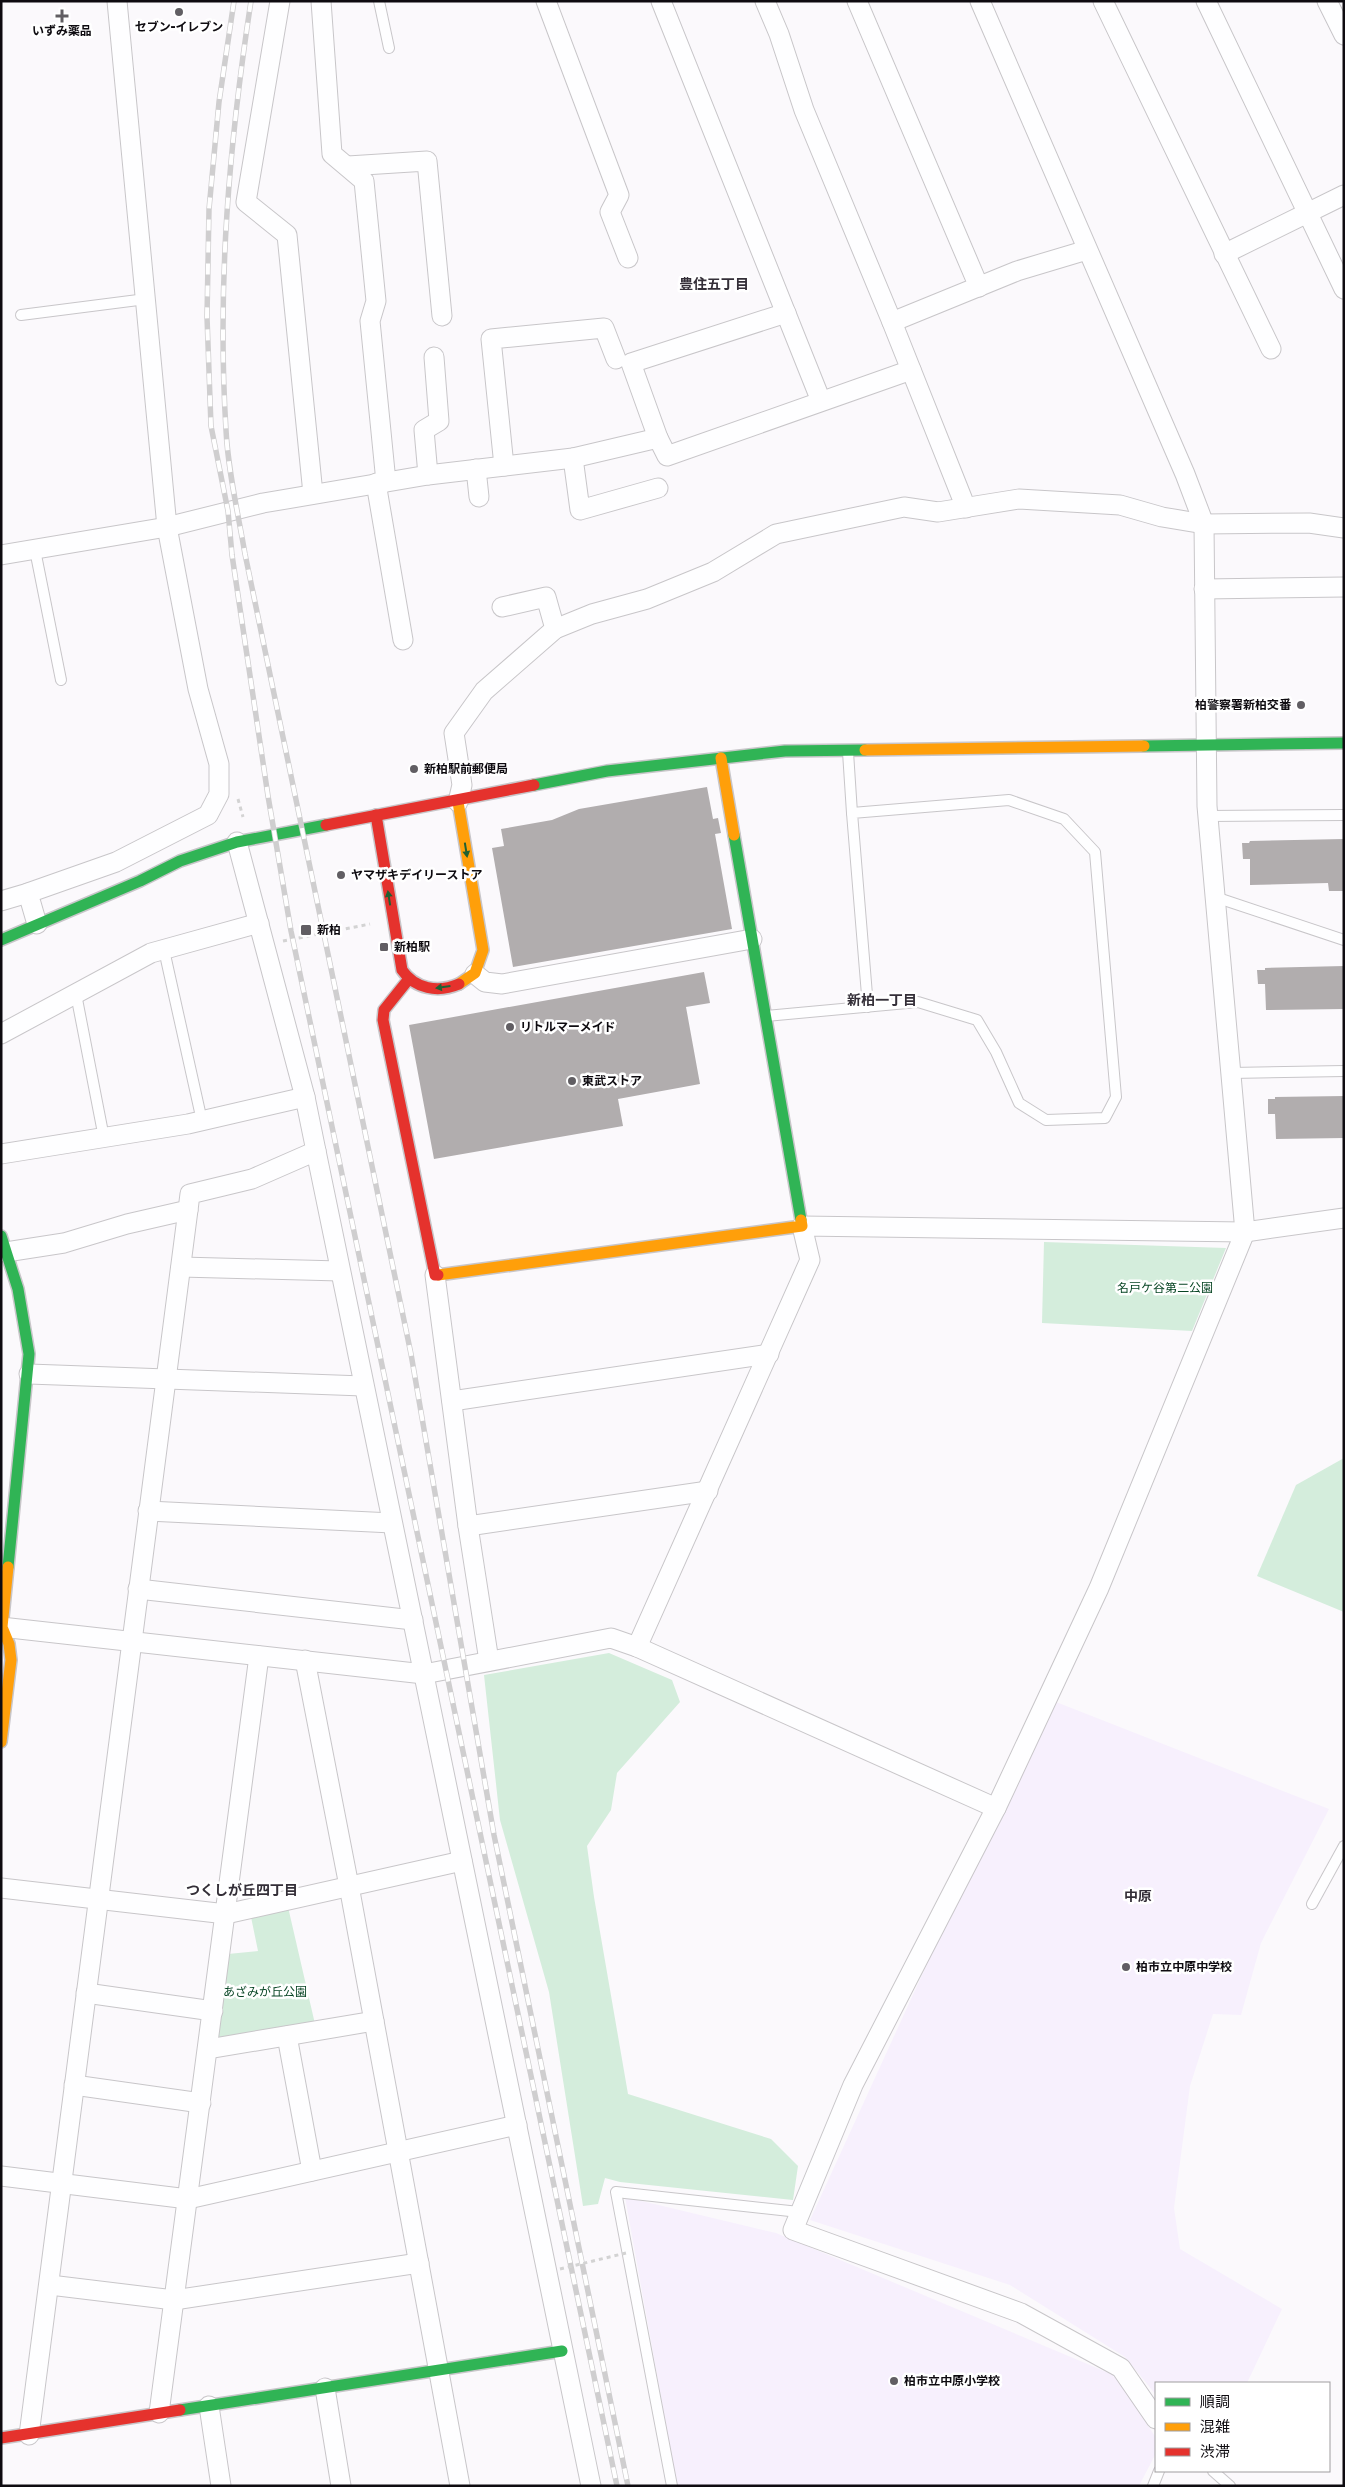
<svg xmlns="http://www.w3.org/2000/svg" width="1345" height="2487" font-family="'Golos Text','Noto Sans JP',sans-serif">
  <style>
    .built { fill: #f7f0fd }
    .green { fill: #d4eddc }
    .building { fill: #b1adae }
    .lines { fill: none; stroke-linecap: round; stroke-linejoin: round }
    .lane-casing { stroke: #c8c6c9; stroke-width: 12 }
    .street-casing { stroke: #c8c6c9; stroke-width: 21 }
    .fast-casing { stroke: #c8c6c9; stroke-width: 14 }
    .slow-casing { stroke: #c8c6c9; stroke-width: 14 }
    .jam-casing { stroke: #c8c6c9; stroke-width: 14 }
    .path { stroke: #d3d3d3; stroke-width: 3; stroke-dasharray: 4 4; stroke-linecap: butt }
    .lane { stroke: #fefeff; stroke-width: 10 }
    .street { stroke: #fefeff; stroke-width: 19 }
    .fast { stroke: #30b455; stroke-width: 11 }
    .slow { stroke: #ff9f0a; stroke-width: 11 }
    .jam { stroke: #e5322d; stroke-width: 11 }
    .rail-casing { stroke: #cfcecf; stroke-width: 5.5 }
    .rail { stroke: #fff; stroke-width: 4; stroke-dasharray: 11; stroke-linecap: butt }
    .path-bridge { stroke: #d3d3d3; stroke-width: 3; stroke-dasharray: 4 4; stroke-linecap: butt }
    .oneway { fill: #1f6032 }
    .poi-dot { fill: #615e63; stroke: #fff; stroke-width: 2 }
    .labels { text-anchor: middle; stroke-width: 5; stroke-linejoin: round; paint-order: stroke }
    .poi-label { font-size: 12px; font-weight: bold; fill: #0e0b10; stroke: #fff; text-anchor: start }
    .park-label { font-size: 12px; fill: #074524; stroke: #fff }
    .neighbourhood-label { font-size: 14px; font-weight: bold; fill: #342f38; stroke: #fff }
  </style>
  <rect width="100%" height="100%" fill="#fbf9fc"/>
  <g class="built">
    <path d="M 1056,1702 L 1329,1809 L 1261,1943 L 1241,2015 L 1213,2014 L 1190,2086 L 1174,2208 L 1180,2249 L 1282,2309 L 1247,2383 L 1156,2383 L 1156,2395 L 1125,2357 L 1010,2285 L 810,2220 L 938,1940 Z"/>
    <path d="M 625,2197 L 776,2233 L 1116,2376 L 1156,2438 L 1156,2453 L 1139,2486 L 677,2486 Z"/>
  </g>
  <g class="green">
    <path d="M 1044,1242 L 1226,1248 L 1192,1331 L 1042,1323 Z"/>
    <path d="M 1344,1458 L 1344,1612 L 1257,1576 L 1296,1485 Z"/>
    <path d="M 609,1653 L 672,1680 L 680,1702 L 617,1773 L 611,1810 L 587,1846 L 594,1897 L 628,2094 L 771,2139 L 798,2166 L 793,2200 L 620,2182 L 605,2178 L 598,2204 L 583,2206 L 549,1992 L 500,1820 L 484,1675 Z"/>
    <path d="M 288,1907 L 315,2024 L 223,2041 L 217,2035 L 228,1954 L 258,1951 L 251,1917 Z"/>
  </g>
  <g class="building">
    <path d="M 707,787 L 713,819 L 718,818 L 721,833 L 715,834 L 732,929 L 513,967 L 492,848 L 504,846 L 501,829 L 552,820 L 579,809 Z"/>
    <path d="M 1344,839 L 1344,891 L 1329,891 L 1328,883 L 1250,885 L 1250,859 L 1243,859 L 1242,843 L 1249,843 L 1250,841 Z"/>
    <path d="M 1344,966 L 1344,1009 L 1266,1010 L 1265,984 L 1258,984 L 1257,970 L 1265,970 L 1265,968 Z"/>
    <path d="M 704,972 L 710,1003 L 686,1007 L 700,1084 L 618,1099 L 623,1126 L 434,1159 L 409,1025 Z"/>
    <path d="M 1344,1096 L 1344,1138 L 1276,1139 L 1275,1114 L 1268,1114 L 1268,1099 L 1275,1099 L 1275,1097 Z"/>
  </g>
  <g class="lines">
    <defs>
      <g id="lane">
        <path d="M 379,1 L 389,48"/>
        <path d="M 21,315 L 146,299"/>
        <path d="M 35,550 L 61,680"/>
        <path d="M 848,752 L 852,813"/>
        <path d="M 1208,816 L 1344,815"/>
        <path d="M 1215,897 L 1344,940"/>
        <path d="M 164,950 L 202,1121"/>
        <path d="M 76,994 L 104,1138"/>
        <path d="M 766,1016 L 918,1002 L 977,1020 L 996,1052 L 1019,1103 L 1046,1120 L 1105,1118 L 1116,1097 L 1095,852 L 1064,819 L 1009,800 L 852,813 L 868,1007"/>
        <path d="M 1231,1073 L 1344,1071"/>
        <path d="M 1312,1904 L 1344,1846"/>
        <path d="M 1213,2471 L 1230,2486"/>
        <path d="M 672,2486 L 616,2192 L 799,2212"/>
        <path d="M 1153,2486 L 1159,2471"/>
      </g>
      <g id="street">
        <path d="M 280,1 L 246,202 L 287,235 L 313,494"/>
        <path d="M 321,1 L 332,154 L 364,181 L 376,301 L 370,321 L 386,482"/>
        <path d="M 546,1 L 619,195 L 610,212 L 628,258"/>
        <path d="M 661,1 L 821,401"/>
        <path d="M 765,1 L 779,34 L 804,110 L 892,322 L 966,508"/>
        <path d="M 857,1 L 979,287"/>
        <path d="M 980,1 L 1185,474 L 1204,524 L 1207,806 L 1245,1232 L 1099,1588 L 996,1808 L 853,2085 L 793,2230 L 1021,2313 L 1121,2368 L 1156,2419"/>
        <path d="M 1103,1 L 1271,349"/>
        <path d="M 1206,1 L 1344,289"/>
        <path d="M 1327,1 L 1344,35"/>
        <path d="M 348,166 L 427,161 L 442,316"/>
        <path d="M 1224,254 L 1344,195"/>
        <path d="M 892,322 L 1017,271 L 1087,250"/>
        <path d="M 658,438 L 667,456 L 911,370"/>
        <path d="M 573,458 L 580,510 L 658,488"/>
        <path d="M 504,466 L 491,339 L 604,328 L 616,359"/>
        <path d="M 476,469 L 479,497"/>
        <path d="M 428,475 L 424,430 L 439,421 L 434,357"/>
        <path d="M 376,483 L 403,640"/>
        <path d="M 1,555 L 167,527 L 263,503 L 428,475 L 573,458 L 658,438 L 631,363 L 786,313"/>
        <path d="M 1204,589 L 1344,587"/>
        <path d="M 502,607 L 546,597 L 555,629"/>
        <path d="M 458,802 L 462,785 L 454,733 L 484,691 L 555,629 L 592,614 L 647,599 L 713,572 L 776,534 L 904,507 L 938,512 L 1019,499 L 1120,505 L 1162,517 L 1204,524 L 1309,523 L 1344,528"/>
        <path d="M 1,901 L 28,893"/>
        <path d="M 37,924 L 28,893 L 116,862 L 208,815 L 219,794 L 219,764 L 198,689 L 167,527 L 117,1"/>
        <path d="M 475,974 L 485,982 L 502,984 L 752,939"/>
        <path d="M 1,1034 L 151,953 L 259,923"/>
        <path d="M 316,1151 L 591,2486"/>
        <path d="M 1,1154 L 188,1124 L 305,1097"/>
        <path d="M 6,1252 L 64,1243 L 127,1224 L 188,1210 L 190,1194 L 252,1179 L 316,1151 L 305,1097 L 237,842"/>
        <path d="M 181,1267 L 340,1271"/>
        <path d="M 435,1275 L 468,1526 L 489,1661"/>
        <path d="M 29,1374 L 363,1386"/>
        <path d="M 452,1401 L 769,1354"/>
        <path d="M 148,1511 L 392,1523"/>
        <path d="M 468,1526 L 708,1491"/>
        <path d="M 138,1589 L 413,1620"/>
        <path d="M 1,1627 L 424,1674 L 611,1638 L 637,1647 L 996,1808"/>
        <path d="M 637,1647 L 810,1260 L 802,1226 L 1245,1232 L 1344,1218"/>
        <path d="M 305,1660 L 349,1886 L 460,2486"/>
        <path d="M 1,1888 L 226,1914 L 462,1861"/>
        <path d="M 86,1993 L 213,2011"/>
        <path d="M 287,2036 L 312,2171"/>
        <path d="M 208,2049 L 374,2021"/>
        <path d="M 74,2085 L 201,2103"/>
        <path d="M 1,2176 L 188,2199 L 517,2125"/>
        <path d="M 50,2285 L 174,2300 L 419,2263"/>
        <path d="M 325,2388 L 341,2486"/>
        <path d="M 209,2406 L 221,2486"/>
        <path d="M 159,2413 L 259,1656"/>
        <path d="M 29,2435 L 188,1210"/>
      </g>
      <g id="fast">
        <path d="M 1144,746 L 1344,743"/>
        <path d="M 534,785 L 607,771 L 785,751 L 865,750"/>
        <path d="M 734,835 L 801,1220"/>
        <path d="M 1,940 L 140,881 L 180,861 L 237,842 L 326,825"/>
        <path d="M 1,1236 L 18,1289 L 29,1354 L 8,1567"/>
        <path d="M 180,2410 L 562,2351"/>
      </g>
      <g id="slow">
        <path d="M 865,750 L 1144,746"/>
        <path d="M 721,758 L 734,835"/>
        <path d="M 458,802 L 483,950 L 475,973 L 459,984"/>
        <path d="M 438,1275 L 802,1226 L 801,1220"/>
        <path d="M 1,1742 L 11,1660 L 9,1644 L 2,1627 L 8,1567"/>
      </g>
      <g id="jam">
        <path d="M 376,815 L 402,970 C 415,989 438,993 459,984"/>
        <path d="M 326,825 L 534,785"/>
        <path d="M 408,980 L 384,1010 L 383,1020 L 435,1275 L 438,1275"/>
        <path d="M 1,2438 L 180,2410"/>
      </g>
    </defs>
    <use href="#lane" class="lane-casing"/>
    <use href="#street" class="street-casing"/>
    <use href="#fast" class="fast-casing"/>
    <use href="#slow" class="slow-casing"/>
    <use href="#jam" class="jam-casing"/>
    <g class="path">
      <path d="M 238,799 L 243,817"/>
      <path d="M 283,941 L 370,924"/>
    </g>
    <use href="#lane" class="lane"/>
    <use href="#street" class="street"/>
    <use href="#fast" class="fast"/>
    <use href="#slow" class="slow"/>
    <use href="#jam" class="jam"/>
    <defs>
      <g id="rail">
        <path d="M 234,1 L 219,102 L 209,209 L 207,317 L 211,426 L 228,511 L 232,555 L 268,796 L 291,931 L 617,2486"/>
        <path d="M 251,1 C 229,144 217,285 226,430 C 228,471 238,513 245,554 L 411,1354 L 494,1835 L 628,2486"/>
      </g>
    </defs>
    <use href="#rail" class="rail-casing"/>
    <use href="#rail" class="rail"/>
    <path class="path-bridge" d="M 560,2269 L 626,2253"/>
  </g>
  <defs><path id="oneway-solid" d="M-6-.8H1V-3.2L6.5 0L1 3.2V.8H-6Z" transform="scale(1.25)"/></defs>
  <g class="oneway">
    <use href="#oneway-solid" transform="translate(466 850) rotate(81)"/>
    <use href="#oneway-solid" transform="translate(389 898) rotate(-99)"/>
    <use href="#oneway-solid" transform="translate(443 987) rotate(172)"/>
  </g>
  <g class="poi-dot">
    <circle cx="179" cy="12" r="5"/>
    <path d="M59.5 8.5h5v5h5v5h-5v5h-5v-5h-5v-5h5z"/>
    <circle cx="1301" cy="705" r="5"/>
    <circle cx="414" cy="769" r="5"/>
    <circle cx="341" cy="875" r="5"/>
    <rect x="300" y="924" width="12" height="12" rx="2.5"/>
    <rect x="379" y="942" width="10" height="10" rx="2.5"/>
    <circle cx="510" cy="1027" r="5"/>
    <circle cx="572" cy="1081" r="5"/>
    <circle cx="1126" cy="1967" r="5"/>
    <circle cx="894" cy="2381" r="5"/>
  </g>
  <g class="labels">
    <g class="poi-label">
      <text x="179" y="31" text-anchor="middle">セブン-イレブン</text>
      <text x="62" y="35" text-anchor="middle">いずみ薬品</text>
      <text x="1291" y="709" text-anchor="end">柏警察署新柏交番</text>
      <text x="424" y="773">新柏駅前郵便局</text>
      <text x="351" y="879">ヤマザキデイリーストア</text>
      <text x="317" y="934">新柏</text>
      <text x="394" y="951">新柏駅</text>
      <text x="520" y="1031">リトルマーメイド</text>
      <text x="582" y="1085">東武ストア</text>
      <text x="1136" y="1971">柏市立中原中学校</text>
      <text x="904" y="2385">柏市立中原小学校</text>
    </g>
    <g class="park-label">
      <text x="1165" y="1292">名戸ケ谷第二公園</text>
      <text x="265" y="1996">あざみが丘公園</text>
    </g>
    <g class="neighbourhood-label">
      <text x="714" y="289">豊住五丁目</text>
      <text x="882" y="1005">新柏一丁目</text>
      <text x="242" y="1895">つくしが丘四丁目</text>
      <text x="1138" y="1901">中原</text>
    </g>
  </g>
  <rect width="1345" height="2487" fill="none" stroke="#0e0b10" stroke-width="5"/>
  <rect x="1155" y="2382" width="175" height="90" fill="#ffffff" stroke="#9f9d9f"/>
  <rect x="1165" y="2398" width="25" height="8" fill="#30b455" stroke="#9f9d9f"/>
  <text x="1200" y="2407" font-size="15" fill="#0e0b10">順調</text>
  <rect x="1165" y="2423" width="25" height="8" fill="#ff9f0a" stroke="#9f9d9f"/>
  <text x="1200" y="2432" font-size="15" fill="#0e0b10">混雑</text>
  <rect x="1165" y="2448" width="25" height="8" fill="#e5322d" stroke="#9f9d9f"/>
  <text x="1200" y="2457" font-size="15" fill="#0e0b10">渋滞</text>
</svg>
